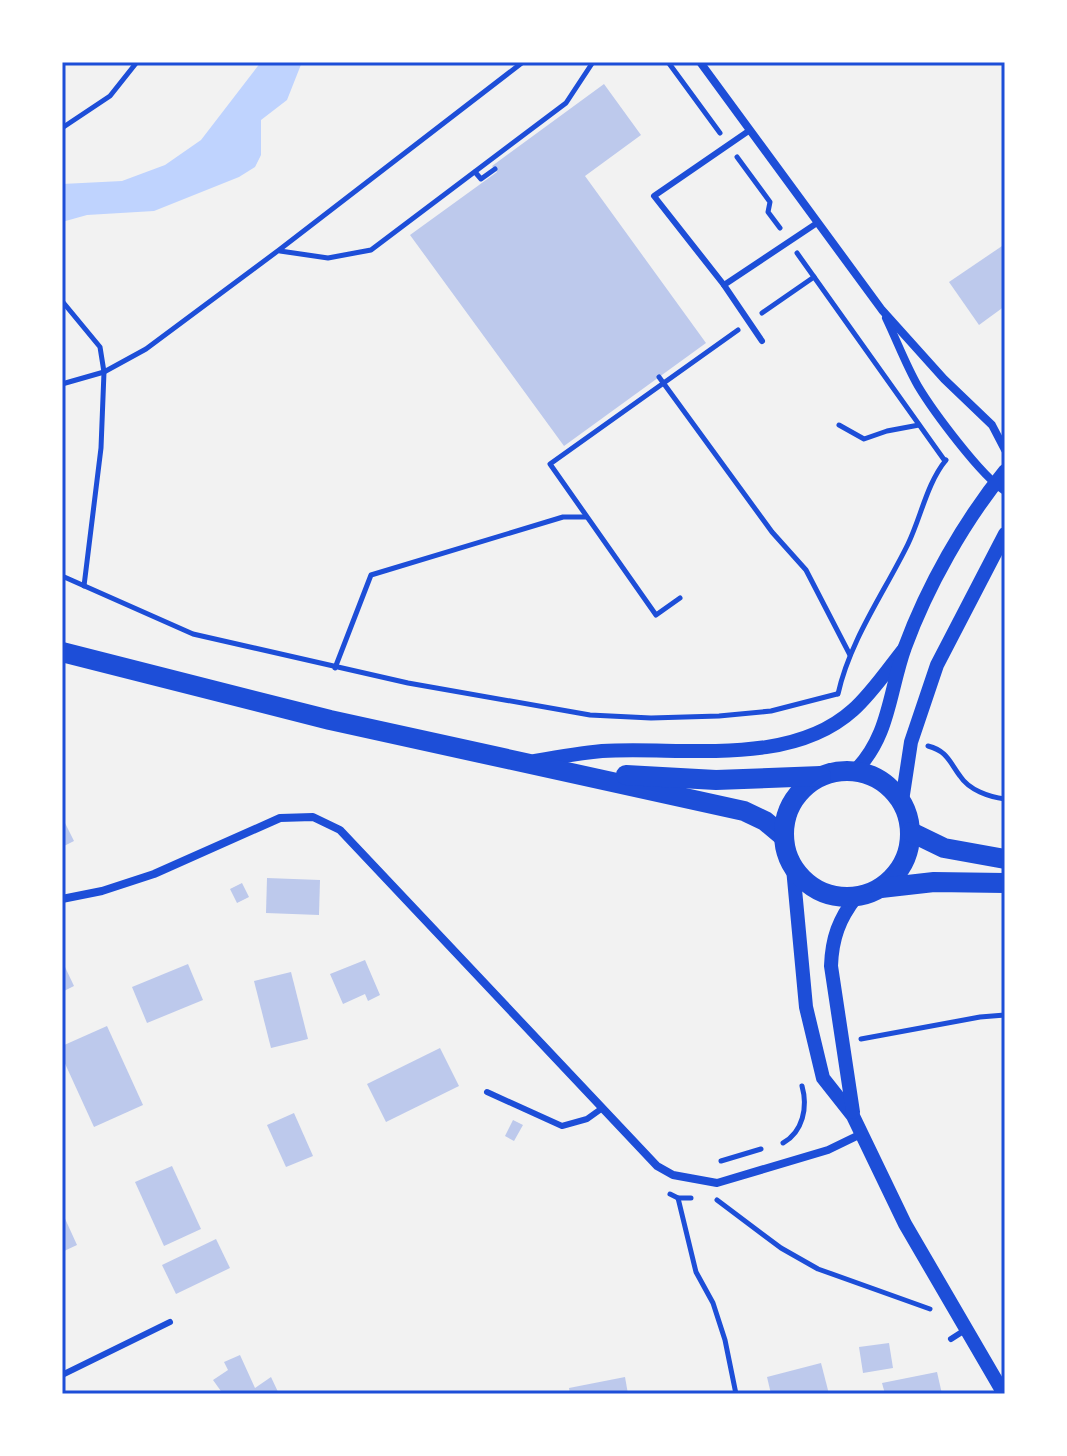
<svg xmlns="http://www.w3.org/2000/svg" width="1067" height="1456" font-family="Karla,sans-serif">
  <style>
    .water { fill: #bfd3fe }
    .building { fill: #bdc9ec }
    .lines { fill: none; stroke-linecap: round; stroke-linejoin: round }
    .path { stroke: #1d4ed8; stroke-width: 5 }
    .service { stroke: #1d4ed8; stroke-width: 6 }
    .minor { stroke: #1d4ed8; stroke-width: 8 }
    .tertiary { stroke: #1d4ed8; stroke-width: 14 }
    .primary { stroke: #1d4ed8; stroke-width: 20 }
    .neatline { fill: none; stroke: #1d4ed8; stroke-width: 3 }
  </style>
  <rect width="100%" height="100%" fill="#f2f2f2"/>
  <path class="water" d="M 261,62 L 302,62 L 287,100 L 261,120 L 261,155 L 255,167 L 239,177 L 154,211 L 87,215 L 62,222 L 62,184 L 122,181 L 165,165 L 201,140 Z"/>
  <g class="building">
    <path d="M 604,84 L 641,135 L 585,176 L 706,343 L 564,446 L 410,235 L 497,172 L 492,166 Z"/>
    <path d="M 1005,244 L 1005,306 L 979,325 L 949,282 Z"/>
    <path d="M 62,817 L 74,841 L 62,847 Z"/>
    <path d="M 267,878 L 320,880 L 319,915 L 266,913 Z"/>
    <path d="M 242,883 L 249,897 L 237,903 L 230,889 Z"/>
    <path d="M 365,960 L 380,995 L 368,1001 L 365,994 L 343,1004 L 330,974 Z"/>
    <path d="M 188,964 L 203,1000 L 147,1023 L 132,987 Z"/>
    <path d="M 65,967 L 74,986 L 62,992 L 62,969 Z"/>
    <path d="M 291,972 L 308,1039 L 271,1048 L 254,981 Z"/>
    <path d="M 107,1026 L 143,1105 L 94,1127 L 62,1057 L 62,1046 Z"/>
    <path d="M 440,1048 L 459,1086 L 386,1122 L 367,1084 Z"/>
    <path d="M 294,1113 L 313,1156 L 286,1167 L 267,1125 Z"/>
    <path d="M 513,1120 L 523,1125 L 514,1141 L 505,1136 Z"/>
    <path d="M 172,1166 L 201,1229 L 164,1246 L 135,1182 Z"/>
    <path d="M 62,1212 L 77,1245 L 62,1252 Z"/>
    <path d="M 216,1239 L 230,1268 L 176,1294 L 162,1265 Z"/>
    <path d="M 889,1343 L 893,1368 L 863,1373 L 859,1347 Z"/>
    <path d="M 240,1355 L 255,1388 L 271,1377 L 279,1394 L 223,1394 L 213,1380 L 228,1370 L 224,1362 Z"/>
    <path d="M 821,1363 L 829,1394 L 771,1394 L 767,1377 Z"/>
    <path d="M 937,1372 L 942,1394 L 885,1394 L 882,1383 Z"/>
    <path d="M 625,1377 L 628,1394 L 570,1394 L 569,1388 Z"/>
  </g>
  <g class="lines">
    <g class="path">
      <path d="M 668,62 L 720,133"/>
      <path d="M 62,128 L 110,96 L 137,62"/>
      <path d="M 737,157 L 770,202 L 768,212 L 780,228"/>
      <path d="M 475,172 L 481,179 L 495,169"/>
      <path d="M 280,251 L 328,258 L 371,250 L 566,103 L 593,62"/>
      <path d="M 797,253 L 945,461"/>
      <path d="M 62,301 L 100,347 L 104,372 L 101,448 L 84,586"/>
      <path d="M 762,313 L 814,277"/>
      <path d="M 659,377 L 772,532 L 806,570 L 850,655"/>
      <path d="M 62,384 L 104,372 L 146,349 L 279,250 L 523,62"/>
      <path d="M 839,425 L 864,439 L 887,431 L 919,425"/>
      <path d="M 62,576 L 193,634 L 408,683 L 590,715 L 651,718 L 719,716 L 771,711 L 837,694"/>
      <path d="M 680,598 L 656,615 L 550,464 L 738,330"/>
      <path d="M 335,668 L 371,575 L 563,517 L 586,517"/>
      <path d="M 838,694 C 850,640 884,593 908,544 C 921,517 927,483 946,460"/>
      <path d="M 928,746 C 947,751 949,761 960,776 C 969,790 989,797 1005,799"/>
      <path d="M 861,1039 L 980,1017 L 1005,1015"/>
      <path d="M 783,1143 C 803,1132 808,1107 802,1086"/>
      <path d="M 721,1161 L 761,1149"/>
      <path d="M 670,1194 L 678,1198 L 691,1198"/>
      <path d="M 678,1198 L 696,1272 L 713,1303 L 725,1340 L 736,1394"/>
      <path d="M 717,1200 L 781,1248 L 818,1269 L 930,1309"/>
    </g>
    <g class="service">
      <path d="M 724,285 L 654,196 L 750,130"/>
      <path d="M 762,341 L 724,285 L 817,223"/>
      <path d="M 487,1092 L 562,1126 L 587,1119 L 601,1109"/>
      <path d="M 951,1339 L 965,1330"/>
      <path d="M 62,1375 L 170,1322"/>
    </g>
    <g class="minor">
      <path d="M 700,62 L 882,310 L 944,379 L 992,425 L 1005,450"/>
      <path d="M 886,318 C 897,341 906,365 918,386 C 933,411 981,476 1005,491"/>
      <path d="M 62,899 L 102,891 L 154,874 L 280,818 L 313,817 L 340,830 L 657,1166 L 673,1175 L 717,1183 L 828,1150 L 861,1134"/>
    </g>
    <g class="tertiary">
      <path d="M 535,761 C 557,757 580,753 602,751 C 680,746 789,768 853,710 C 872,693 888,669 904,649"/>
      <path d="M 855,771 C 890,736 889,691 905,647 C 927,587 964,521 1005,471"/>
      <path d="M 902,801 L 911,742 L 937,665 L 1005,534"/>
      <path d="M 793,868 L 806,1007 L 823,1078 L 853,1116 L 905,1224 L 1004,1394"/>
      <path d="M 853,1112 L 831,966 C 832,938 839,919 856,897"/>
    </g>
    <g class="primary">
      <path d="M 62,652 L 330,720 L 744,811 L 765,821 L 783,836"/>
      <circle cx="847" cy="834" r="63"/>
      <path d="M 626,775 L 716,780 L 821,776"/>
      <path d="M 911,832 L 944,848 L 1005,859"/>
      <path d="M 881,888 L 934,882 L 1005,883"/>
    </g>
  </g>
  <rect width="1067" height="1456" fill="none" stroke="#ffffff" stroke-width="128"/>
  <rect x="64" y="64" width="939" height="1328" class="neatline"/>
</svg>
